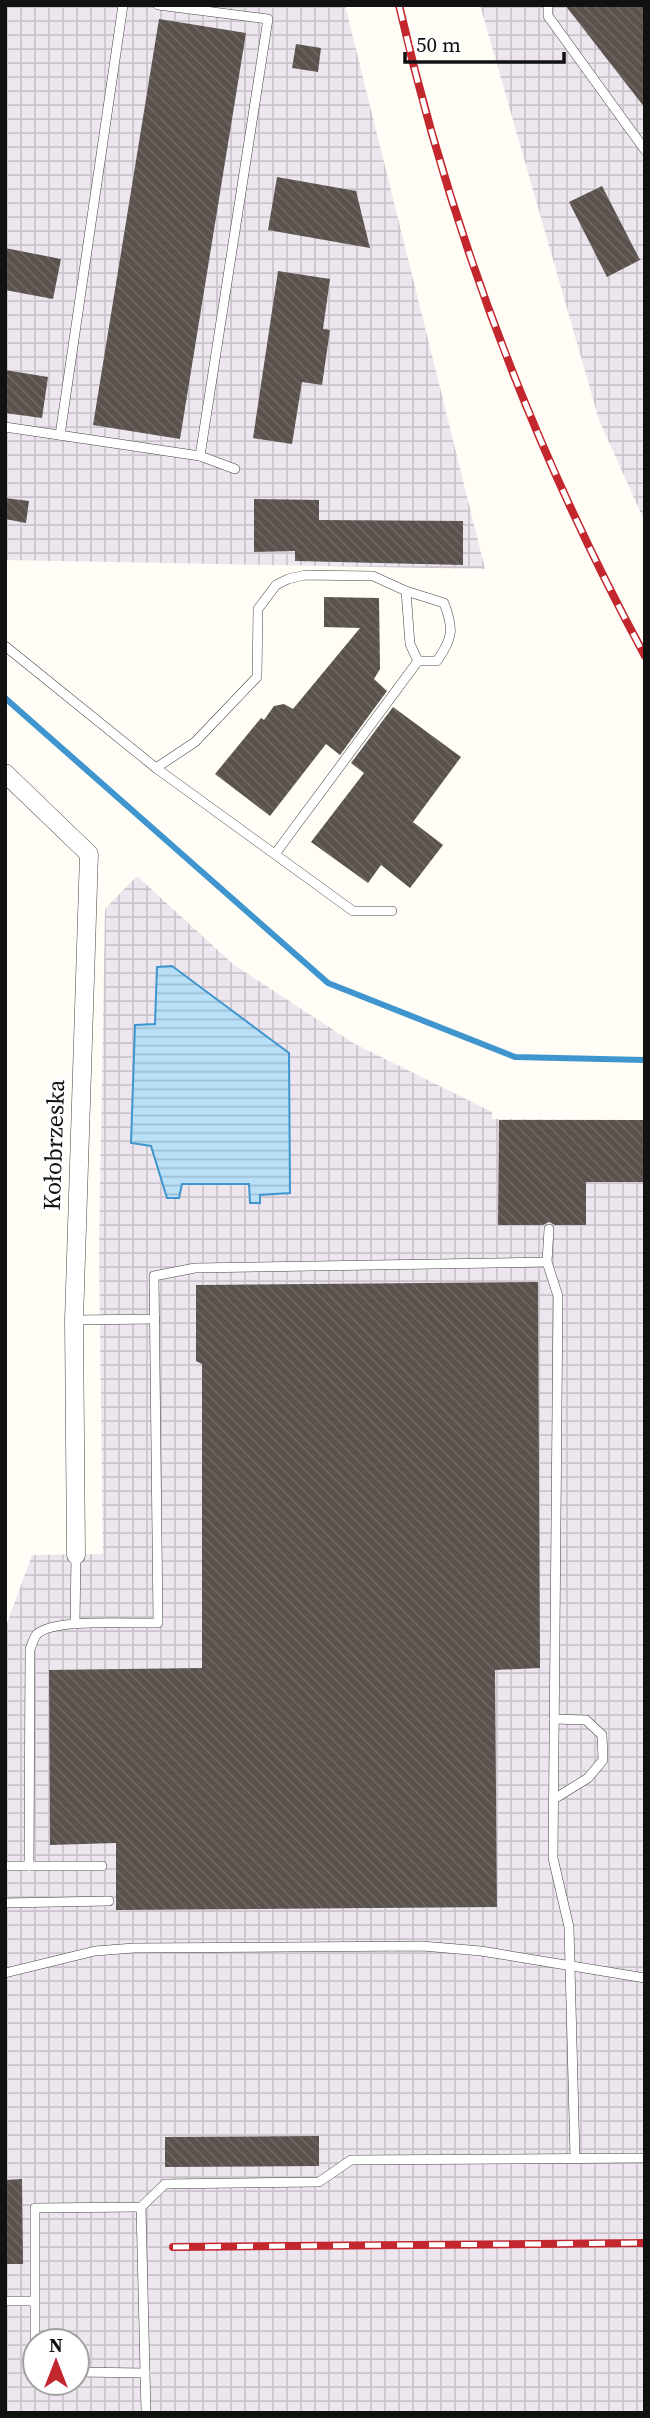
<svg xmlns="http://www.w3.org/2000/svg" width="650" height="2418" font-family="'Source Serif 4',serif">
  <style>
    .industrial { fill: url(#industrial-grid); fill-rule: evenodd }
    .water { fill: url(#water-rules); stroke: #3f96cf; stroke-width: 2 }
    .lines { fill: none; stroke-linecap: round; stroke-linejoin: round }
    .stream { stroke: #3f96cf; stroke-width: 6 }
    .building { fill: url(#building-back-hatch) }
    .lane-casing { stroke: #444; stroke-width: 10 }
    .street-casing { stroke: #444; stroke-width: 19 }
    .lane { stroke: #fff; stroke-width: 9 }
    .street { stroke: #fff; stroke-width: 18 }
    .rail-casing { stroke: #c4262e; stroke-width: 8 }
    .rail { stroke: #fff; stroke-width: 5; stroke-dasharray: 16; stroke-linecap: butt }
    .labels { text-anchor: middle; stroke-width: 7; stroke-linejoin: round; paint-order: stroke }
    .street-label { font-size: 24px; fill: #111; stroke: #fff }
  </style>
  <defs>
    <pattern id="industrial-grid" width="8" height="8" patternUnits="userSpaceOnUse" patternTransform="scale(1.75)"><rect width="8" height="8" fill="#eee6ef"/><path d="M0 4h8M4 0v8" fill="none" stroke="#cbc4cc"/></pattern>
    <pattern id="water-rules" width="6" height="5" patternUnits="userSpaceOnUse" patternTransform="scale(1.75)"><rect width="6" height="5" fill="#b9e0f7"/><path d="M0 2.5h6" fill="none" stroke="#9ebfd3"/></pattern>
    <pattern id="building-back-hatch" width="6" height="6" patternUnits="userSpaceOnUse" patternTransform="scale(1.75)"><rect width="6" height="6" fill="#5a524d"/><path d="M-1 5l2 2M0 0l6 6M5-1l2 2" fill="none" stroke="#6d6662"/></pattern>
  </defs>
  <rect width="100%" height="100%" fill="#fffdf5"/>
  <g class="industrial">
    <path d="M 5,5 L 345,5 L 485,569 L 5,560 Z"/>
    <path d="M 480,5 L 645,5 L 645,522 L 599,420 Z"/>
    <path d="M 137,876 L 234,965 L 355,1044 L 492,1112 L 492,1119 L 645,1120 L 645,2413 L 5,2413 L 5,1629 L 32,1555 L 103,1554 L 99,1251 L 105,909 ZM 35,2341 L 77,2341 L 77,2383 L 35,2383 Z"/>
  </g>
  <path class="water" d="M 172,966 L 289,1053 L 290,1193 L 260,1195 L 260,1203 L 250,1203 L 249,1184 L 182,1184 L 179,1198 L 167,1198 L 151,1146 L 131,1143 L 135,1025 L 155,1024 L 157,967 Z"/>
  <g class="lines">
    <path class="stream" d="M 5,698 L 328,983 L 515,1057 L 645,1060"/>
  </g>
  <g class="building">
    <path d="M 565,5 L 645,5 L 645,108 Z"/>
    <path d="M 159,19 L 246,33 L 180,439 L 93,425 Z"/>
    <path d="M 296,44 L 321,48 L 318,72 L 292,68 Z"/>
    <path d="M 277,177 L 356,191 L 370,248 L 268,230 Z"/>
    <path d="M 602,186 L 640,260 L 607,277 L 569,202 Z"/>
    <path d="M 5,248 L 61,259 L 53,299 L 5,290 Z"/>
    <path d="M 278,271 L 330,279 L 323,329 L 330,330 L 322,385 L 302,382 L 292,444 L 253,438 Z"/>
    <path d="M 5,370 L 48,377 L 42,418 L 5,413 Z"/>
    <path d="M 5,498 L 29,501 L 26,523 L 5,519 Z"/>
    <path d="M 254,499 L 319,500 L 319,520 L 463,521 L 463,565 L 295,561 L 295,551 L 254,552 Z"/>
    <path d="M 324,597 L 379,598 L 380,669 L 374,679 L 387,691 L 340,755 L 326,744 L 270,816 L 215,774 L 261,718 L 264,720 L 274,706 L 284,704 L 293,709 L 360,628 L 324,627 Z"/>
    <path d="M 393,707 L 461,757 L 413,822 L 443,845 L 410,888 L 381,865 L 368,883 L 311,842 L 364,773 L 351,763 Z"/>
    <path d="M 499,1120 L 645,1120 L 645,1182 L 586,1182 L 586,1225 L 555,1225 L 549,1222 L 543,1225 L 498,1225 Z"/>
    <path d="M 538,1282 L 540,1668 L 495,1670 L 497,1907 L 116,1910 L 116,1843 L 50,1845 L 49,1670 L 202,1668 L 202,1364 L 196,1361 L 196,1285 Z"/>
    <path d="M 319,2136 L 319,2166 L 165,2167 L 165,2137 Z"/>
    <path d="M 22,2179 L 23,2264 L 5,2264 L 5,2180 Z"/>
  </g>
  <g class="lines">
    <defs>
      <g id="lane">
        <path d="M 158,5 L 268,19 L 200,456"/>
        <path d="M 548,5 L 548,16 L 645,150"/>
        <path d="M 5,427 L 200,456 L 235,469"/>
        <path d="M 60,435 L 123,5"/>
        <path d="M 5,646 L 156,768 L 353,911 L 392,911"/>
        <path d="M 156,768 L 195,742 L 257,677 L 258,609 L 276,585 L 288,579 L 305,575 L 373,576 L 406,591 L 410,644 L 418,661 L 437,661 C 453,638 454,629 444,603 L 406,591"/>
        <path d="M 275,854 L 418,661"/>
        <path d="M 549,1229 L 547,1262 L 558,1296 L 553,1858 L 569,1927 L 575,2158"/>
        <path d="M 74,1320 L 155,1319"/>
        <path d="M 75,1624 L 76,1555"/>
        <path d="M 554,1799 L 588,1778 L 603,1760 L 602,1735 L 586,1720 L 554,1719"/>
        <path d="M 5,1866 L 102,1866"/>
        <path d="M 29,1866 L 30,1649 C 32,1645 34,1637 37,1634 C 54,1618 133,1624 158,1623 L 154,1276 L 195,1268 L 547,1262"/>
        <path d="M 5,1903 L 109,1901"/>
        <path d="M 5,1973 L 95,1951 L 134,1948 L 422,1946 L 481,1951 L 645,1978"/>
        <path d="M 141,2207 L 146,2413"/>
        <path d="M 5,2301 L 34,2301"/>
        <path d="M 35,2372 L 35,2208 L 141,2207 L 165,2184 L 319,2182 L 351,2160 L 645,2158"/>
        <path d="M 77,2372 L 145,2373"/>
      </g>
      <path id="street" d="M 5,773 L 89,854 L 74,1320 L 76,1555"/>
    </defs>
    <use href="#lane" class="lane-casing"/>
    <use href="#street" class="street-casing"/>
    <use href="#lane" class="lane"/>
    <use href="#street" class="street"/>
    <defs>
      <g id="rail">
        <path d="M 399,5 C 451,232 534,451 645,656"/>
        <path d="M 173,2247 L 645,2243"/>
      </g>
    </defs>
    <use href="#rail" class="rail-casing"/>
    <use href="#rail" class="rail"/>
  </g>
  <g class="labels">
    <g class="street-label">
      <text transform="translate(54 1145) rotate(-88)" y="8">Kołobrzeska</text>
    </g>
  </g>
  <rect width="650" height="2418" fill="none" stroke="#111111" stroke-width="14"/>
  <g transform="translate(56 2362)"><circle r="33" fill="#ffffff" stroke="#a0a0a0" stroke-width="2"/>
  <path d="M0-5L12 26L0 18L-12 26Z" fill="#c4262e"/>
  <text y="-10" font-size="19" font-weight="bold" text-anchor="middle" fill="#111111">N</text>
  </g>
  <path d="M405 52v10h159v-10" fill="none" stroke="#111111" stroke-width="3.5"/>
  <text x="416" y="52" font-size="21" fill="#111111" stroke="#ffffff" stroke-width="5" paint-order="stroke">50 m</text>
</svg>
